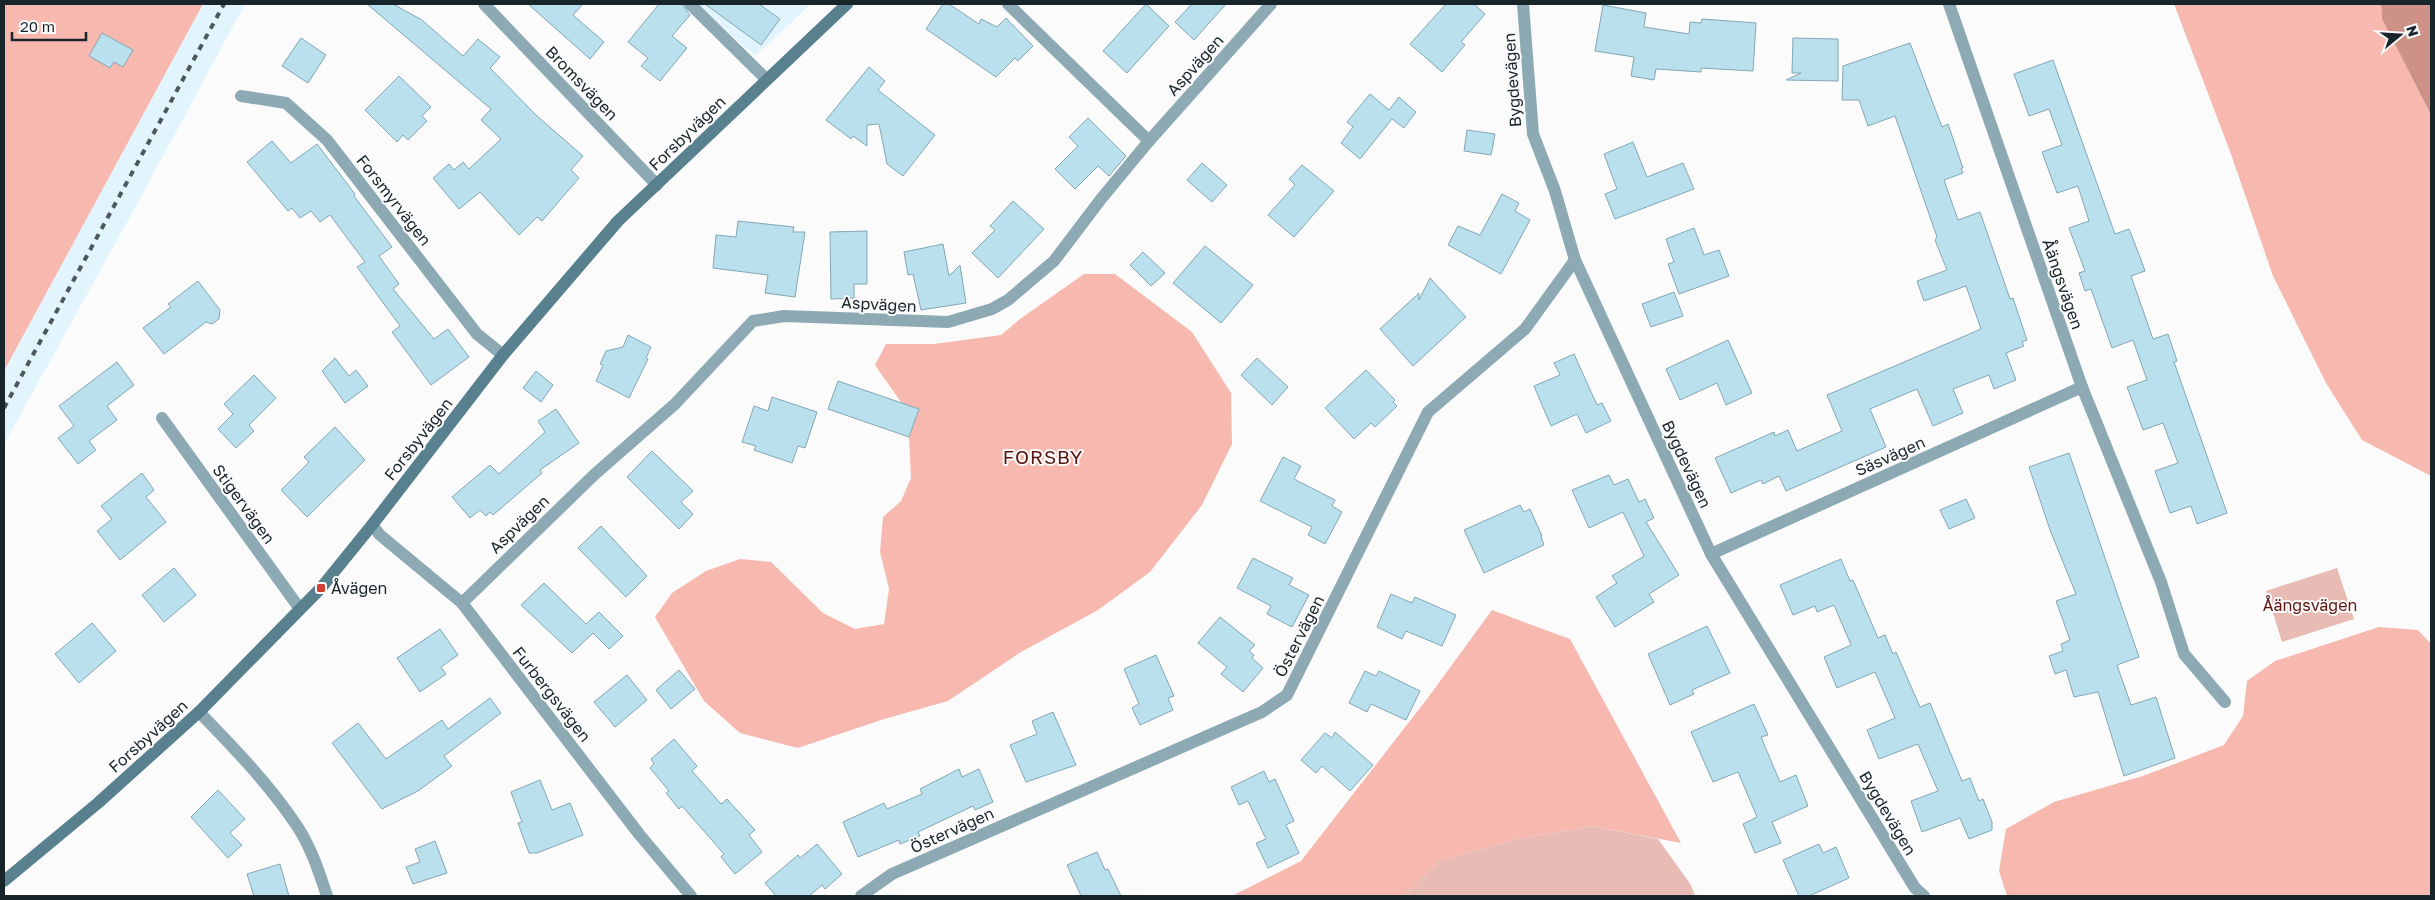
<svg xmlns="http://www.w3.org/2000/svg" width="2435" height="900" font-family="'Golos Text',sans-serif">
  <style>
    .built { fill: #e3f5fc }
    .green { fill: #e8bbb4 }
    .forest { fill: #f7b8af }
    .water { fill: #cd9188 }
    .building { fill: #badfed; stroke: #83a7b4 }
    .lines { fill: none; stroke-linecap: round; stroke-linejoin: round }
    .lane { stroke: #8da9b3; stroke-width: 12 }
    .street { stroke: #8da9b3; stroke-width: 12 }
    .secondary { stroke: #58808f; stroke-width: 12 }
    .rail { stroke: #4d585c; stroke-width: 4; stroke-dasharray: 6 6; stroke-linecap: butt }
    .poi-dot { fill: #cf4135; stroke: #fbfbfb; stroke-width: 2 }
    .labels { text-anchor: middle; stroke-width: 4; stroke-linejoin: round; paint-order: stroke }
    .street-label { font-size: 16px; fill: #18262b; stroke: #fbfbfb }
    .poi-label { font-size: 16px; fill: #18262b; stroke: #fbfbfb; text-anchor: start }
    .park-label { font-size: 16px; fill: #5e1611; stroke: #fbfbfb }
    .quarter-label { font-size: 19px; letter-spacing: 1px; fill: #57130e; stroke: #fbfbfb }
  </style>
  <rect width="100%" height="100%" fill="#fbfbfb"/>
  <g class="built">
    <path d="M 203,4 L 245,4 L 136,206 L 4,444 L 4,371 Z"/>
    <path d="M 697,4 L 811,4 L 755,56 Z"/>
  </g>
  <g class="green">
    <path d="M 2337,568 L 2354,619 L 2282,642 L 2266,591 Z"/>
    <path d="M 1592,826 L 1658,839 L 1691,885 L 1695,896 L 1403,896 L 1439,861 L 1517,839 Z"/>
  </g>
  <g class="forest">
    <path d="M 4,4 L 203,4 L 4,371 Z"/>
    <path d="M 2174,4 L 2381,4 L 2382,19 L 2431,115 L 2431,476 L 2362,440 L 2326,383 L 2273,276 L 2231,154 Z"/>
    <path d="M 1084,274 L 1115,274 L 1192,332 L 1231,393 L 1232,444 L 1202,505 L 1150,572 L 1098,610 L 1021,652 L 948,701 L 884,719 L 798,748 L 740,733 L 704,701 L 655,617 L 672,593 L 706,571 L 740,559 L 771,562 L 823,613 L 855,629 L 884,624 L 889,589 L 880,552 L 883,517 L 901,501 L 911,478 L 909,438 L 905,408 L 875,365 L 886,344 L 934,344 L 1001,335 L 1020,319 Z"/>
    <path d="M 1492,610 L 1570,639 L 1681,843 L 1592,826 L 1517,839 L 1439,861 L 1403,896 L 1232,896 L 1301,861 L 1427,699 Z"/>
    <path d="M 2379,627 L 2418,630 L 2431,644 L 2431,896 L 2007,896 L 1999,871 L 2006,829 L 2054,802 L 2143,776 L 2224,745 L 2243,716 L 2247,681 L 2275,661 Z"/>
  </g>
  <path class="water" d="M 2381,4 L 2431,4 L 2431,115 L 2382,19 Z"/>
  <g class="building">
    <path d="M 367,4 L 393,4 L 422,20 L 463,56 L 478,39 L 500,57 L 490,68 L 537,116 L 583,156 L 571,170 L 579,178 L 542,221 L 537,217 L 519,235 L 480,192 L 459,209 L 433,178 L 449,164 L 454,170 L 463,162 L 469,169 L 501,139 L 481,120 L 491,109 Z"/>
    <path d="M 528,4 L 583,4 L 573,15 L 604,42 L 590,59 Z"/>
    <path d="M 659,4 L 682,4 L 690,15 L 672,36 L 687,48 L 660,81 L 641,66 L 648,58 L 628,42 Z"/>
    <path d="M 705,4 L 759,4 L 780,19 L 761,45 Z"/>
    <path d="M 943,4 L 949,4 L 979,24 L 981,19 L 997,27 L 1006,18 L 1033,46 L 1018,61 L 1015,58 L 996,77 L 926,29 Z"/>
    <path d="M 1146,4 L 1169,26 L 1127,73 L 1103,51 Z"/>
    <path d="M 1192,4 L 1226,4 L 1194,40 L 1175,22 Z"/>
    <path d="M 1446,4 L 1474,4 L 1485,14 L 1461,42 L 1465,45 L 1442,72 L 1410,44 Z"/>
    <path d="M 1603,5 L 1646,13 L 1644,27 L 1689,34 L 1690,22 L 1701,23 L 1702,19 L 1756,23 L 1753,71 L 1701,68 L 1701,72 L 1656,69 L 1654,80 L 1631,76 L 1634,57 L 1595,51 Z"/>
    <path d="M 102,33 L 133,50 L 123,67 L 114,62 L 110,68 L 89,56 Z"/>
    <path d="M 301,38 L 326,55 L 308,83 L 282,66 Z"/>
    <path d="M 1793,38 L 1838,39 L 1838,81 L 1786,80 L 1801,73 L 1792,73 Z"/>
    <path d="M 1910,43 L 1942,127 L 1948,124 L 1963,168 L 1961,168 L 1963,173 L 1944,180 L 1958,220 L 1980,212 L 2010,299 L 2013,298 L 2027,340 L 2022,342 L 2024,346 L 2006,353 L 2016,380 L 1994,389 L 1989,375 L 1953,389 L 1963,413 L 1933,426 L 1917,389 L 1870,409 L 1886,447 L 1786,491 L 1779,476 L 1763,484 L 1761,480 L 1731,493 L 1715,458 L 1774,432 L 1775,436 L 1788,430 L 1797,451 L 1842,431 L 1827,395 L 1981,329 L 1966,286 L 1924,301 L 1917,281 L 1947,270 L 1935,240 L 1937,237 L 1895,116 L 1868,126 L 1859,100 L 1842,100 L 1843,66 Z"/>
    <path d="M 2053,60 L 2115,234 L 2129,229 L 2140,257 L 2145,271 L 2131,276 L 2153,339 L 2168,334 L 2177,361 L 2174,362 L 2227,513 L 2197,524 L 2191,506 L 2170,513 L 2155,471 L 2178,463 L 2163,423 L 2143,430 L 2127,387 L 2147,380 L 2133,340 L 2112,348 L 2091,289 L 2085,291 L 2079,273 L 2085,271 L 2069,228 L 2089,221 L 2078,186 L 2057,193 L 2042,152 L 2062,145 L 2049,109 L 2029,116 L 2014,74 Z"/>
    <path d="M 869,67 L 885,81 L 878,90 L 935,135 L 903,176 L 887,164 L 879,124 L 867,125 L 867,146 L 853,136 L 851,139 L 826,120 Z"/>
    <path d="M 399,76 L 431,107 L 422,116 L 427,121 L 408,140 L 403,135 L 397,142 L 365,110 Z"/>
    <path d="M 1370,94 L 1389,110 L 1399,97 L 1416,112 L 1404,128 L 1392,119 L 1360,159 L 1341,143 L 1353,127 L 1347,122 Z"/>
    <path d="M 1088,118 L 1126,156 L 1109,176 L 1098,166 L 1075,189 L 1055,169 L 1078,146 L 1069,137 Z"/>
    <path d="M 1467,130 L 1495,134 L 1491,155 L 1464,151 Z"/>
    <path d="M 272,141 L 291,163 L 317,144 L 355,194 L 354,196 L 392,247 L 379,256 L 399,284 L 393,289 L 434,339 L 448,329 L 469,357 L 431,385 L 392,332 L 400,326 L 357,267 L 365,262 L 330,215 L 320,222 L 311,211 L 300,218 L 292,208 L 288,211 L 247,162 Z"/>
    <path d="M 1633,142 L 1647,177 L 1683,163 L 1694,189 L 1615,219 L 1605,194 L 1617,189 L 1604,154 Z"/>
    <path d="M 1202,163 L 1227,185 L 1212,202 L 1187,180 Z"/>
    <path d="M 1302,165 L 1334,191 L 1294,237 L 1268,215 L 1295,185 L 1289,179 Z"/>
    <path d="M 1502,194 L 1519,203 L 1515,211 L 1530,220 L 1501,274 L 1448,245 L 1458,226 L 1480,235 Z"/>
    <path d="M 1013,201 L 1044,229 L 998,278 L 972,253 L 995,230 L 990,226 Z"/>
    <path d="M 738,221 L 794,227 L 793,232 L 805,232 L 795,297 L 765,293 L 768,275 L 713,268 L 716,235 L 736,237 Z"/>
    <path d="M 1694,228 L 1704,255 L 1719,250 L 1729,276 L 1679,294 L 1668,264 L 1674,262 L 1666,239 Z"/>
    <path d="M 867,231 L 867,284 L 854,284 L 854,298 L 831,299 L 830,232 Z"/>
    <path d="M 943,244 L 949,276 L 960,265 L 966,303 L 921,310 L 913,274 L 908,275 L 904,252 Z"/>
    <path d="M 1205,246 L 1253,285 L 1221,323 L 1173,283 Z"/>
    <path d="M 1143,252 L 1165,273 L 1151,286 L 1130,265 Z"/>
    <path d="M 1430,278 L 1466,317 L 1413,366 L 1380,329 L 1419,293 L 1419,300 Z"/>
    <path d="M 198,281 L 220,310 L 219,319 L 212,324 L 206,322 L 164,354 L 143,328 L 171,307 L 168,304 Z"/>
    <path d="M 1674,292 L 1683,316 L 1651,327 L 1642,304 Z"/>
    <path d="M 628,335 L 651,347 L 646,358 L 648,359 L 629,398 L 596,381 L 603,365 L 600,364 L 606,351 L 623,347 Z"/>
    <path d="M 1728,340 L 1752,393 L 1726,405 L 1717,383 L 1680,400 L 1666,369 Z"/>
    <path d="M 1574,354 L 1597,405 L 1602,403 L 1611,421 L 1586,433 L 1577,414 L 1551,426 L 1534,386 L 1560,375 L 1554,363 Z"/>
    <path d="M 335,358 L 349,376 L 356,370 L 368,386 L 345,403 L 322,371 Z"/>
    <path d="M 1257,358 L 1288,387 L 1272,405 L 1241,375 Z"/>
    <path d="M 117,362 L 134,385 L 107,406 L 117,420 L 89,441 L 96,450 L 78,464 L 58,438 L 74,426 L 59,406 Z"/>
    <path d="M 1366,370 L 1395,400 L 1393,402 L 1397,406 L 1375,427 L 1371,423 L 1354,439 L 1325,408 Z"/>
    <path d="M 536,371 L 553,385 L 541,402 L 523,388 Z"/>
    <path d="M 254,375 L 276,398 L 249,425 L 254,431 L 236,448 L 218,429 L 233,414 L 224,404 Z"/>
    <path d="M 838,381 L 919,409 L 909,437 L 828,409 Z"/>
    <path d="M 772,397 L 817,412 L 805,448 L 798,446 L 792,463 L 754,450 L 756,446 L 742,442 L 754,406 L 768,411 Z"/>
    <path d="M 556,409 L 579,443 L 540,470 L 542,473 L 493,515 L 490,512 L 486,516 L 480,510 L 470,518 L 452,497 L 490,465 L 499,474 L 545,432 L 538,421 Z"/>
    <path d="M 335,427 L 365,460 L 307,517 L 281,490 L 309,462 L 304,457 Z"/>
    <path d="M 652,451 L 693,491 L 681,502 L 693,514 L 679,529 L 627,477 Z"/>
    <path d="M 2069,453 L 2139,657 L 2117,665 L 2131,705 L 2156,697 L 2175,758 L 2124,776 L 2098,692 L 2074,697 L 2066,670 L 2055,674 L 2049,656 L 2063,651 L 2061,644 L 2070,640 L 2056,601 L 2076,594 L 2050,530 L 2029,467 Z"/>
    <path d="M 1283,457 L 1301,466 L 1294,479 L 1335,500 L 1332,506 L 1342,512 L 1325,544 L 1308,535 L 1312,527 L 1260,501 Z"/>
    <path d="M 142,473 L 154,490 L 146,497 L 166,522 L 120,560 L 97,531 L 112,519 L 101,506 Z"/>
    <path d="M 1609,475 L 1614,485 L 1628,479 L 1639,502 L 1645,499 L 1654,518 L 1646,522 L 1679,575 L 1649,594 L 1654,602 L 1615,627 L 1596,597 L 1617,583 L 1612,576 L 1644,556 L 1623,512 L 1589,528 L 1572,490 Z"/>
    <path d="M 1966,499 L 1975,518 L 1949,529 L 1940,510 Z"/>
    <path d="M 1520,505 L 1524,512 L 1530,509 L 1542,536 L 1541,537 L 1544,545 L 1484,573 L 1464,530 Z"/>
    <path d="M 601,526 L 647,576 L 626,597 L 578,548 Z"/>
    <path d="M 1253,558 L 1293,578 L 1289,585 L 1309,595 L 1292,627 L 1267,614 L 1271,606 L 1237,588 Z"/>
    <path d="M 1841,559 L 1850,581 L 1853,580 L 1878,638 L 1885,635 L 1893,654 L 1896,652 L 1920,707 L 1930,703 L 1962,781 L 1970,778 L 1979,801 L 1983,799 L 1992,822 L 1992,830 L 1969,839 L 1960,818 L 1922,832 L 1911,801 L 1938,791 L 1918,744 L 1879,759 L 1867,730 L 1895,718 L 1875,672 L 1837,688 L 1824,657 L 1851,645 L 1834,605 L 1817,612 L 1815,606 L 1793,615 L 1780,585 Z"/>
    <path d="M 174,568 L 196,595 L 164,622 L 142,595 Z"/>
    <path d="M 544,583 L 586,624 L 599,612 L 623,636 L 609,649 L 593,633 L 572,653 L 521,605 Z"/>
    <path d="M 1391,594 L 1412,603 L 1415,597 L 1456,615 L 1442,646 L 1406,631 L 1402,639 L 1377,627 Z"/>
    <path d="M 1220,617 L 1255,645 L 1249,651 L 1254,655 L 1252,658 L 1263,668 L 1243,692 L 1221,674 L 1227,667 L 1198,643 Z"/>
    <path d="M 92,623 L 116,651 L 79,683 L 55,654 Z"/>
    <path d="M 1707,626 L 1730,673 L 1692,690 L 1694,694 L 1670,705 L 1648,654 Z"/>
    <path d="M 440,629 L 458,655 L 441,667 L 446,674 L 420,692 L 397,658 Z"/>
    <path d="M 1156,655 L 1174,696 L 1168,698 L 1173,710 L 1140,725 L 1132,708 L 1139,704 L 1124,669 Z"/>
    <path d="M 679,670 L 695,689 L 671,709 L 656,690 Z"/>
    <path d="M 1365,671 L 1376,676 L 1379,671 L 1420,691 L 1406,720 L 1371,704 L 1367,712 L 1349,703 Z"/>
    <path d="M 627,675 L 647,700 L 615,727 L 594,702 Z"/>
    <path d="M 490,698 L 501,713 L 444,756 L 452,766 L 418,791 L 382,809 L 332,743 L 358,723 L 386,759 L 442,720 L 448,729 Z"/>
    <path d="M 1754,704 L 1768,735 L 1761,737 L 1780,782 L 1796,775 L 1808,806 L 1772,822 L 1781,843 L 1755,853 L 1743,824 L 1757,817 L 1738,772 L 1713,782 L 1691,732 Z"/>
    <path d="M 1053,712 L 1076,765 L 1026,782 L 1010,745 L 1037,734 L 1032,721 Z"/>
    <path d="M 1335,732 L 1373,765 L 1350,791 L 1322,766 L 1316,773 L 1301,760 L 1325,733 L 1332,738 Z"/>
    <path d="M 674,739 L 697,766 L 692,771 L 721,804 L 727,799 L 755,830 L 749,835 L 762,852 L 735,874 L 721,857 L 724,854 L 682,806 L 679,809 L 666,793 L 669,791 L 650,768 L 654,764 L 651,759 Z"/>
    <path d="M 959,769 L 962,777 L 979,769 L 993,802 L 975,810 L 973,806 L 918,832 L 920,836 L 900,844 L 899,840 L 858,857 L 843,822 L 884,803 L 887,809 L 922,794 L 920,789 Z"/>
    <path d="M 1264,771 L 1269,782 L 1275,779 L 1294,821 L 1286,825 L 1299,853 L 1268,868 L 1256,843 L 1266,839 L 1248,801 L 1239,805 L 1231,787 Z"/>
    <path d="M 540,780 L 552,810 L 570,803 L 583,835 L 537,853 L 529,853 L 518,823 L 522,822 L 511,792 Z"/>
    <path d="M 218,790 L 245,819 L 230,833 L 242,845 L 228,858 L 191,817 Z"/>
    <path d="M 435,841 L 447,873 L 413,884 L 406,867 L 420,862 L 415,849 Z"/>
    <path d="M 817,844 L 842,874 L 825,889 L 822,885 L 809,896 L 776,896 L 765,883 L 798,855 L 800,858 Z"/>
    <path d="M 1819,844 L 1823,853 L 1836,847 L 1849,878 L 1809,896 L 1799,896 L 1783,860 Z"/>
    <path d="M 1097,852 L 1105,870 L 1108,869 L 1121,896 L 1081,896 L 1067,865 Z"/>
    <path d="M 280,864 L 289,896 L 254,896 L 247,874 Z"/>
  </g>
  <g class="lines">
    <path class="lane" d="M 1008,4 L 1149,141"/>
    <g class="street">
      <path d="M 484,4 L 657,185"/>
      <path d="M 690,4 L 766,79"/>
      <path d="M 1523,4 L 1533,134 L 1555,191 L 1575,260 L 1711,554 L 1915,888 L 1924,896"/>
      <path d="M 1949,4 L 2082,387 L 2161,582 L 2184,654 L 2225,702"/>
      <path d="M 241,96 L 286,103 L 327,140 L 477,334 L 503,355"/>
      <path d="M 162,418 L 300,609"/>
      <path d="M 372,525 L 380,535 L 462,603 L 639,834 L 691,896"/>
      <path d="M 1711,554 L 2082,387"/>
      <path d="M 462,603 L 595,474 L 675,404 L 753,321 L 784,316 L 948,322 L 992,309 L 1008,300 L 1054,261 L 1101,199 L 1149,141 L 1271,4"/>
      <path d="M 199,712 C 233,747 270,785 297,826 C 311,847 319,872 327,896"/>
      <path d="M 861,896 L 892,874 L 1262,712 L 1287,695 L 1428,412 L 1525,329 L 1575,260"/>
    </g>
    <path class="secondary" d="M 4,881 L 98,803 L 199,712 L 321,588 L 372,525 L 503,355 L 618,221 L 847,4"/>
    <path class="rail" d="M 4,408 L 224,4"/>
  </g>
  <rect class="poi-dot" x="316" y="583" width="10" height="10" rx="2.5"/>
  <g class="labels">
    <g class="street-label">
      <text transform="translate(1195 65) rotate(-48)" y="6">Aspvägen</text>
      <text transform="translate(1512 80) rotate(-94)" y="6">Bygdevägen</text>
      <text transform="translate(582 83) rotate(46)" y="6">Bromsvägen</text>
      <text transform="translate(687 133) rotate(-44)" y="6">Forsbyvägen</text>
      <text transform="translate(394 200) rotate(52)" y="6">Forsmyrvägen</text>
      <text transform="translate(2063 284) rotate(71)" y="6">Åängsvägen</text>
      <text transform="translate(879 304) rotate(3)" y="6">Aspvägen</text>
      <text transform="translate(418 439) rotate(-52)" y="6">Forsbyvägen</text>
      <text transform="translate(1890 456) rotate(-24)" y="6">Säsvägen</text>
      <text transform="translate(1687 464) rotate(65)" y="6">Bygdevägen</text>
      <text transform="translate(244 504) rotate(54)" y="6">Stigervägen</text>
      <text transform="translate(519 524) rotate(-44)" y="6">Aspvägen</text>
      <text transform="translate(1299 636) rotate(-63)" y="6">Östervägen</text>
      <text transform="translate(552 694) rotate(52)" y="6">Furbergsvägen</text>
      <text transform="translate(148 736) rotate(-42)" y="6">Forsbyvägen</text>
      <text transform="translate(1888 813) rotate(59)" y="6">Bygdevägen</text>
      <text transform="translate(952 830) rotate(-24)" y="6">Östervägen</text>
    </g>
    <g class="poi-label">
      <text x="331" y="594">Åvägen</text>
    </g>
    <g class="park-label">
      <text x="2310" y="611">Åängsvägen</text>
    </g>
    <g class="quarter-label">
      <text x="1043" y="464">FORSBY</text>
    </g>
  </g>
  <rect width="2435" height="900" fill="none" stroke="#18262b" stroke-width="10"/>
  <g transform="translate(2400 35) rotate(72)" stroke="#fbfbfb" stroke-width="4" paint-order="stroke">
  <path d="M0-4L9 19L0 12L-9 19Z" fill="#18262b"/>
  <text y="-8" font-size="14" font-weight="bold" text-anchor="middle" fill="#18262b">N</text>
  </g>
  <path d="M12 32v8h74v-8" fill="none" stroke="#18262b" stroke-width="2.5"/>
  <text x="20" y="32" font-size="15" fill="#18262b" stroke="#fbfbfb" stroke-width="4" paint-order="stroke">20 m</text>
</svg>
